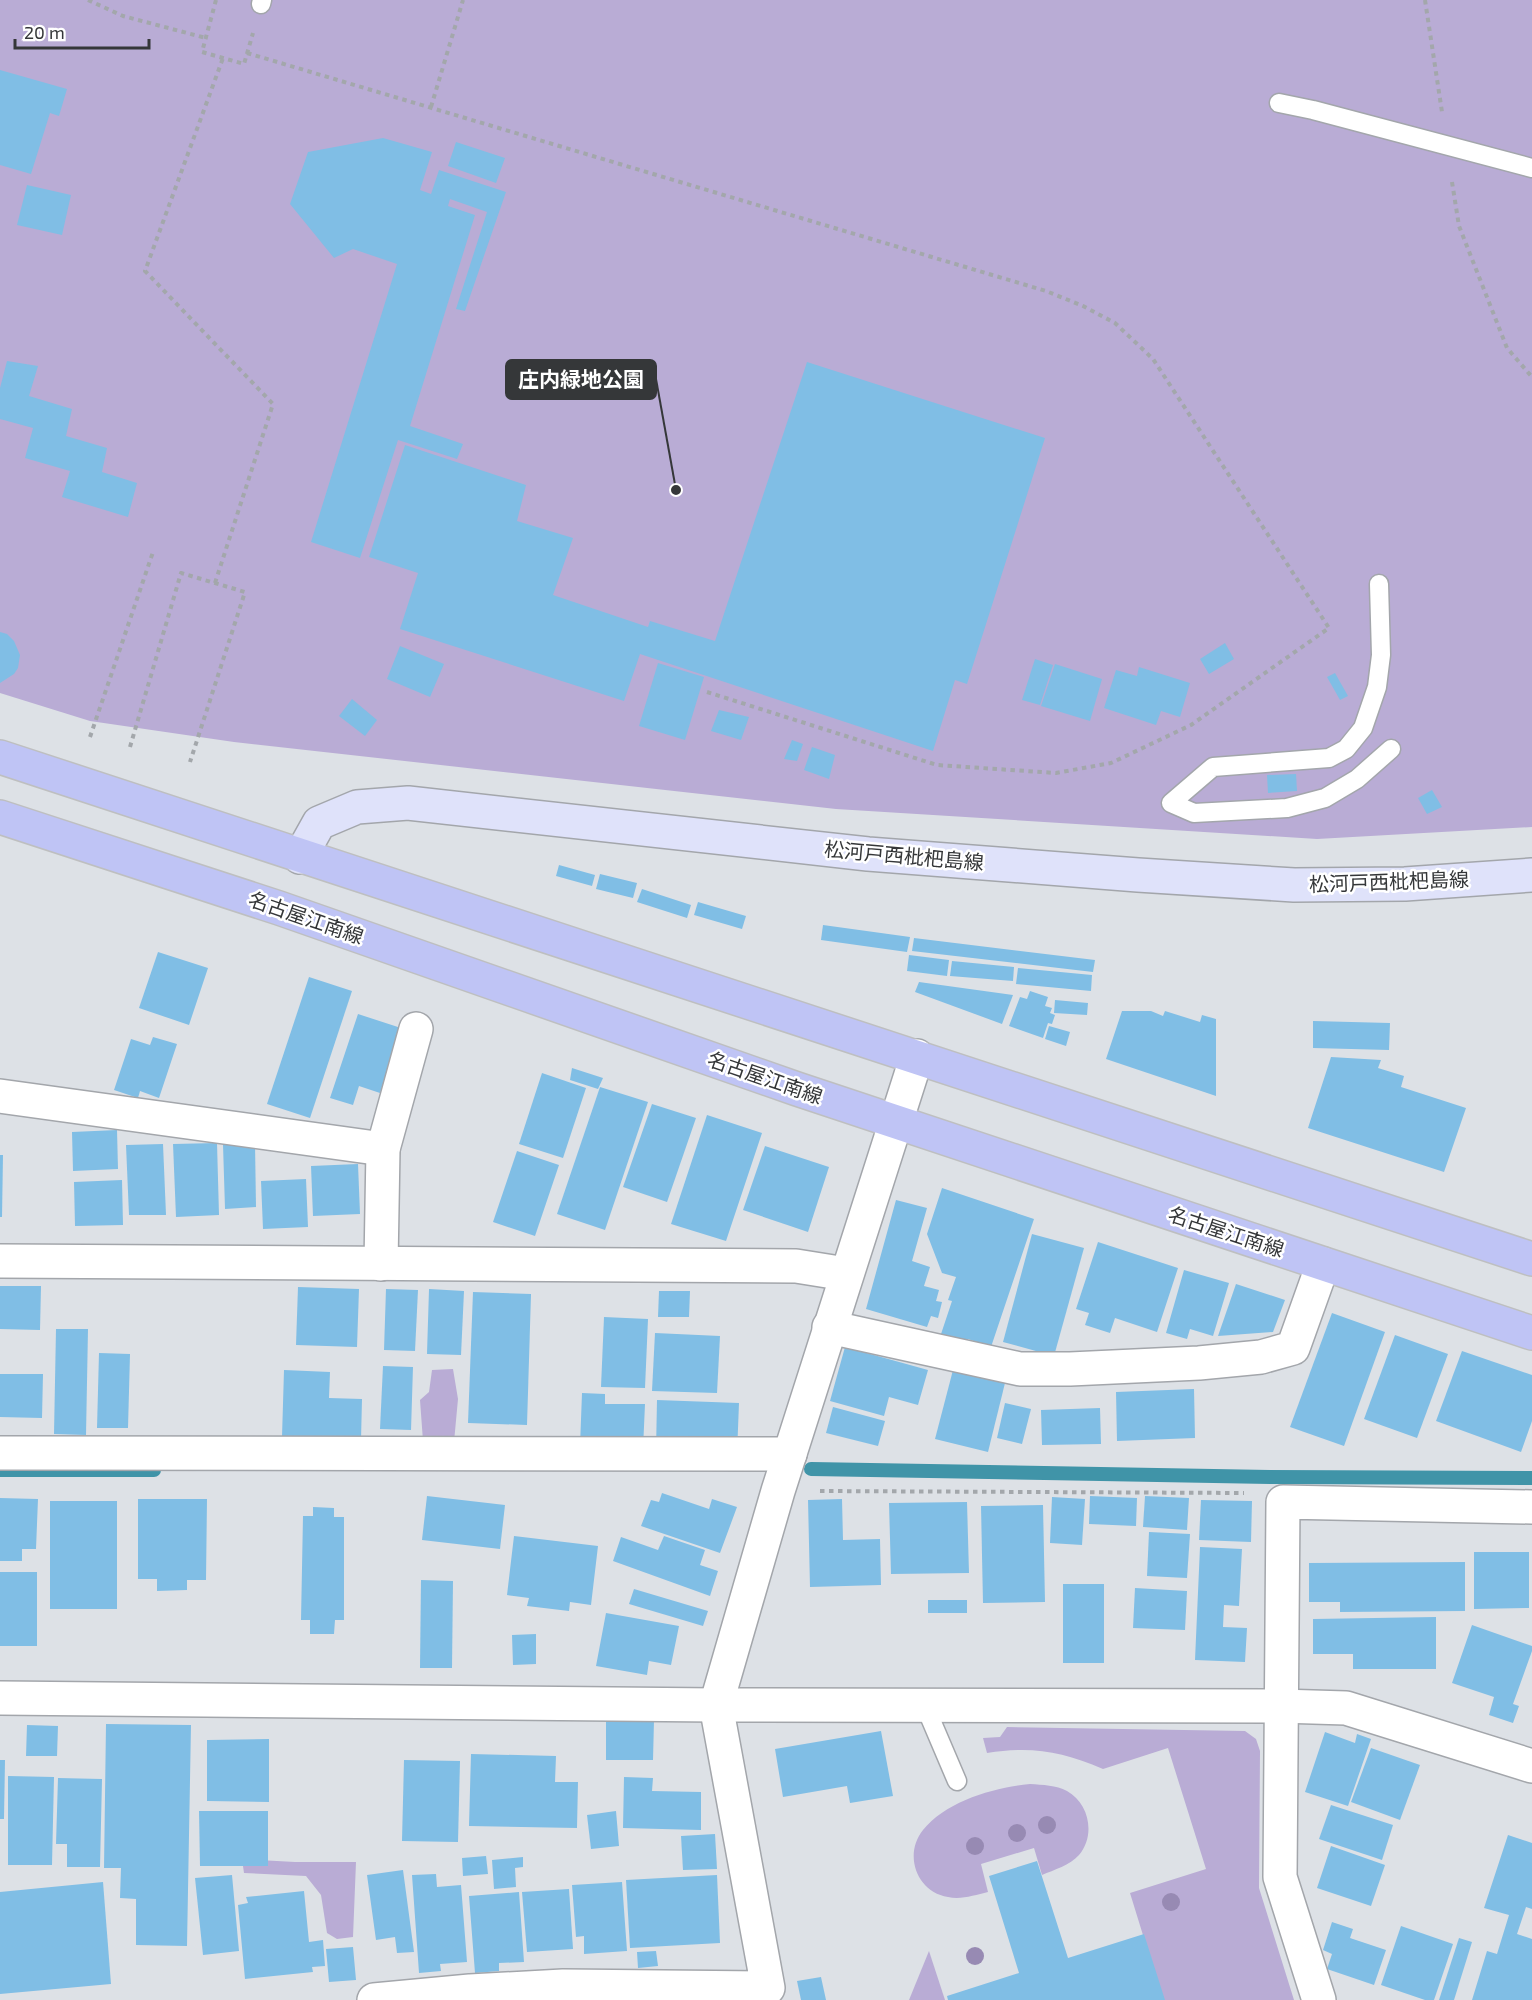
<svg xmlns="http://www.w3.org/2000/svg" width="1532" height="2000" font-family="'Exo 2','Noto Sans JP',sans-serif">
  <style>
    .green { fill: #b9acd5 }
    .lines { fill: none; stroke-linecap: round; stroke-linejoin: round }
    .stream { stroke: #4094a8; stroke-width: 14 }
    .building { fill: #80bee5 }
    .lane-casing { stroke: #a3a6ab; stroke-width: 21 }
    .street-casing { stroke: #a3a6ab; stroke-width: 36 }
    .secondary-casing { stroke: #a3a6ab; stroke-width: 36 }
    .primary-casing { stroke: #bebfc0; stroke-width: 36 }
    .path { stroke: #a3a7ab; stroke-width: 4; stroke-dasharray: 4.5 4.5; stroke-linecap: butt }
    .lane { stroke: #fff; stroke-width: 18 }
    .street { stroke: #fff; stroke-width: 33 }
    .secondary { stroke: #dfe2fa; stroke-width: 33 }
    .primary { stroke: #bfc4f5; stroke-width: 33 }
    .tree { fill: #978ab3 }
    .labels { text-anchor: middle; stroke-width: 5; stroke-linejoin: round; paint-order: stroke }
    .street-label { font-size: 20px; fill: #353739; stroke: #fff }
    .leader { fill: none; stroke: #353739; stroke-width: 2 }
    .callout-dot { fill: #353739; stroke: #fff; stroke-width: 2 }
    .callout { fill: #353739; stroke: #353739; stroke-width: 2 }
    .callout-label { font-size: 21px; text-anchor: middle; font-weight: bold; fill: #fff }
  </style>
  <rect width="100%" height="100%" fill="#dde1e6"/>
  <g class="green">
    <path d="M 0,0 L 1532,0 L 1532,827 L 1317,839 L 836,809 L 234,742 L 90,721 L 0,693 Z"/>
    <path d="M 453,1369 L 458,1399 L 454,1442 L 423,1441 L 420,1400 L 429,1392 L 432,1370 Z"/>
    <path d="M 1007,1727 L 1245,1731 L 1256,1739 L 1260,1751 L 1259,1888 L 1294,2000 L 1163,2000 L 1130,1893 L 1206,1869 L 1168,1748 L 1103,1769 C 1062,1751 1031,1746 987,1753 L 983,1738 L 1000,1737 Z"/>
    <path d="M 1030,1784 C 1043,1785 1056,1785 1067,1791 C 1089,1803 1096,1835 1079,1855 C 1070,1865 1054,1870 1042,1875 L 1034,1848 L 981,1864 L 988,1892 C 975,1895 961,1900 948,1897 C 917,1892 903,1855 923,1830 C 946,1801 995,1787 1030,1784 Z"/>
    <path d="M 242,1859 L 295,1862 L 356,1862 L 353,1937 L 337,1939 L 327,1933 L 321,1895 L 306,1876 L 244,1873 Z"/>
    <path d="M 929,1951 L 945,2000 L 909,2000 Z"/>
  </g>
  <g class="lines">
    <g class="stream">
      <path d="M 811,1469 L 1270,1477 L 1532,1478"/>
      <path d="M 0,1470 L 154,1470"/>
    </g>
  </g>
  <g class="building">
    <path d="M 0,70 L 67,89 L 59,116 L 50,113 L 31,174 L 0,165 Z"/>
    <path d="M 383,138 L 432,152 L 420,190 L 431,194 L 439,170 L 506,192 L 465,311 L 456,309 L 487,212 L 450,199 L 448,206 L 475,215 L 410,426 L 463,444 L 457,459 L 398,440 L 360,558 L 311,542 L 397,264 L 353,249 L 334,258 L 290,204 L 308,152 Z"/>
    <path d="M 456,142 L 505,158 L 496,183 L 448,166 Z"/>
    <path d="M 27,185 L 71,195 L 62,235 L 17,225 Z"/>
    <path d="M 7,361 L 38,366 L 29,396 L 72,409 L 66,436 L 107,448 L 102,472 L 137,483 L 128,517 L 62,497 L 70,471 L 25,458 L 33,428 L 0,419 L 0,388 Z"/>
    <path d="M 807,362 L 1045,438 L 967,684 L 955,680 L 933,751 L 640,654 L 624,701 L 400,629 L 418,573 L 369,557 L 405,445 L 526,485 L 517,521 L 573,538 L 553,595 L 648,627 L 650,621 L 715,641 Z"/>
    <path d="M 0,632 L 7,634 L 14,641 L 20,655 L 18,668 L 14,674 L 0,683 Z"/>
    <path d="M 1225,643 L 1234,659 L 1209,674 L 1200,659 Z"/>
    <path d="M 400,646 L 444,664 L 430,697 L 387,679 Z"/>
    <path d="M 1035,659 L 1053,665 L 1040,705 L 1022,700 Z"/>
    <path d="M 658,663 L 704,677 L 685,740 L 639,726 Z"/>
    <path d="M 1055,664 L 1102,679 L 1090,721 L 1041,706 Z"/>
    <path d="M 1139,667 L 1190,683 L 1180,717 L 1161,711 L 1156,725 L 1104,708 L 1116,670 L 1137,676 Z"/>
    <path d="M 1335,673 L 1348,696 L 1340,700 L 1327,677 Z"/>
    <path d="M 352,699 L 377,720 L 365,736 L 339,716 Z"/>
    <path d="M 719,710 L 749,717 L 741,740 L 711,731 Z"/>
    <path d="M 792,740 L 803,744 L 797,761 L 784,759 Z"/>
    <path d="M 812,747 L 835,755 L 829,779 L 804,770 Z"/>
    <path d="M 1296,774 L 1297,791 L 1268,793 L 1267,775 Z"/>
    <path d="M 1432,790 L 1442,807 L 1427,814 L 1418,798 Z"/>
    <path d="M 559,865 L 595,875 L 592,886 L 556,876 Z"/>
    <path d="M 600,874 L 637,883 L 633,898 L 596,889 Z"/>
    <path d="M 642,889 L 691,905 L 687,918 L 637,902 Z"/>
    <path d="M 698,902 L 746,916 L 742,929 L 694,915 Z"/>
    <path d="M 823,925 L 910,937 L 907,952 L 821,940 Z"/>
    <path d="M 914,938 L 1095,960 L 1093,972 L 912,951 Z"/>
    <path d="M 158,952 L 208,968 L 189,1025 L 139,1008 Z"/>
    <path d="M 909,955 L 949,960 L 947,976 L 907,971 Z"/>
    <path d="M 952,961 L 1014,967 L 1013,981 L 950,976 Z"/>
    <path d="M 1018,968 L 1092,975 L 1091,991 L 1016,984 Z"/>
    <path d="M 309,977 L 352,991 L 310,1118 L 267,1104 Z"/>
    <path d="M 919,982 L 1013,995 L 1002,1024 L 915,992 Z"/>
    <path d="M 1030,991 L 1048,997 L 1045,1006 L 1052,1008 L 1050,1013 L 1055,1015 L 1052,1024 L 1048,1023 L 1043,1038 L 1009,1026 L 1020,997 L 1027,999 Z"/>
    <path d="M 1055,1000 L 1088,1003 L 1087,1015 L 1054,1013 Z"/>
    <path d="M 1122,1011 L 1151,1011 L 1163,1016 L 1165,1011 L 1200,1022 L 1202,1015 L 1216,1019 L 1216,1096 L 1106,1059 Z"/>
    <path d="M 358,1014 L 401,1028 L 380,1093 L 359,1086 L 353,1105 L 330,1098 Z"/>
    <path d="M 1313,1021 L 1390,1023 L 1389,1050 L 1313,1048 Z"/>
    <path d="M 1049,1026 L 1070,1032 L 1066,1046 L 1045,1039 Z"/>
    <path d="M 153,1037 L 177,1044 L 159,1098 L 140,1091 L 138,1098 L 114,1090 L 131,1039 L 150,1045 Z"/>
    <path d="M 1331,1057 L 1381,1060 L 1378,1068 L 1404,1076 L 1401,1087 L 1466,1108 L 1444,1172 L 1308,1128 Z"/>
    <path d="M 572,1068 L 603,1078 L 598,1089 L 570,1080 Z"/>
    <path d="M 542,1073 L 586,1088 L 563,1158 L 519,1144 Z"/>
    <path d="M 600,1087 L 648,1102 L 605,1230 L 557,1214 Z"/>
    <path d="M 652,1104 L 696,1118 L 667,1202 L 623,1187 Z"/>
    <path d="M 707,1115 L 762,1133 L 726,1241 L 671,1224 Z"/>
    <path d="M 117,1130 L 118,1169 L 73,1171 L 72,1132 Z"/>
    <path d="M 217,1143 L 219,1215 L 176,1217 L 173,1144 Z"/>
    <path d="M 163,1144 L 166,1215 L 129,1215 L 126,1145 Z"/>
    <path d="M 255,1144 L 256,1207 L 225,1209 L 223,1145 Z"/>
    <path d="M 765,1146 L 829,1167 L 808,1232 L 743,1210 Z"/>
    <path d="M 517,1151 L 559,1165 L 535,1236 L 493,1222 Z"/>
    <path d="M 0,1155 L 3,1155 L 2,1217 L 0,1217 Z"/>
    <path d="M 358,1164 L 360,1214 L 313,1216 L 311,1166 Z"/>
    <path d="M 306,1179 L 308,1227 L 263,1229 L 261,1181 Z"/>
    <path d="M 122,1180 L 123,1225 L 75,1226 L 74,1182 Z"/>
    <path d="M 942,1188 L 1034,1219 L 991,1347 L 968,1339 L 967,1343 L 941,1334 L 952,1301 L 948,1300 L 956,1277 L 942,1273 L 927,1234 Z"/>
    <path d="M 896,1200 L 927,1208 L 912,1261 L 930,1267 L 924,1286 L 939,1290 L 936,1301 L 942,1302 L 938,1318 L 931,1316 L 927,1327 L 866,1309 Z"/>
    <path d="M 1032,1234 L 1084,1248 L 1054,1356 L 1003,1342 Z"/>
    <path d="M 1098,1242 L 1178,1268 L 1157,1332 L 1115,1318 L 1110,1333 L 1085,1325 L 1089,1313 L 1076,1309 Z"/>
    <path d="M 1184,1270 L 1229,1283 L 1213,1336 L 1190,1329 L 1187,1339 L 1166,1333 Z"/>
    <path d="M 1236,1284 L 1285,1300 L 1273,1332 L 1218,1336 Z"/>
    <path d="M 0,1286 L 41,1286 L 40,1330 L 0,1329 Z"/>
    <path d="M 298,1287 L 359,1289 L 357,1347 L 296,1345 Z"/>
    <path d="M 386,1289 L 418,1290 L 415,1351 L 384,1350 Z"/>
    <path d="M 429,1289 L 464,1291 L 461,1355 L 427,1354 Z"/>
    <path d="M 659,1291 L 690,1291 L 689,1317 L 658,1317 Z"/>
    <path d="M 473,1292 L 531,1294 L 527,1425 L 468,1423 Z"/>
    <path d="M 1332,1313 L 1385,1332 L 1344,1446 L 1290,1427 Z"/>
    <path d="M 604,1317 L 648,1319 L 645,1388 L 601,1387 Z"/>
    <path d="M 56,1329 L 88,1329 L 86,1435 L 54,1434 Z"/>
    <path d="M 655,1333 L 720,1336 L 717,1393 L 652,1391 Z"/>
    <path d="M 1395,1335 L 1448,1354 L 1417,1438 L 1364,1419 Z"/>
    <path d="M 845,1347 L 928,1370 L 918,1405 L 889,1397 L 884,1416 L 830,1401 Z"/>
    <path d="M 1462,1351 L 1532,1375 L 1532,1421 L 1521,1452 L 1436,1421 Z"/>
    <path d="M 99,1353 L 130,1354 L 128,1428 L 97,1428 Z"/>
    <path d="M 383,1366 L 413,1367 L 411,1430 L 380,1429 Z"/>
    <path d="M 284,1370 L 330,1372 L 329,1398 L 362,1399 L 361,1440 L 282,1437 Z"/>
    <path d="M 953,1370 L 1005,1383 L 988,1452 L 935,1439 Z"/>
    <path d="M 0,1374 L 43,1374 L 42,1418 L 0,1417 Z"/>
    <path d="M 1194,1389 L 1195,1438 L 1117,1441 L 1116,1392 Z"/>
    <path d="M 582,1393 L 605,1394 L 605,1404 L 645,1404 L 643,1449 L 580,1446 Z"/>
    <path d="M 657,1400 L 739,1403 L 737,1454 L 656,1451 Z"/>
    <path d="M 1005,1403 L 1031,1409 L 1022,1444 L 997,1438 Z"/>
    <path d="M 833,1407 L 885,1421 L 878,1446 L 826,1433 Z"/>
    <path d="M 1100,1408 L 1101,1444 L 1042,1445 L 1041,1410 Z"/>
    <path d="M 662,1493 L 709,1509 L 712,1499 L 737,1507 L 720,1553 L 641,1526 L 651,1500 L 659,1502 Z"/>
    <path d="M 427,1496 L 505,1505 L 500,1549 L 422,1540 Z"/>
    <path d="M 1090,1496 L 1137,1498 L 1136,1526 L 1089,1524 Z"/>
    <path d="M 1145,1496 L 1189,1498 L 1187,1530 L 1143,1527 Z"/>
    <path d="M 1052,1497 L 1085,1499 L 1082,1545 L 1050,1543 Z"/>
    <path d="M 0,1498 L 38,1499 L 36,1549 L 22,1549 L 22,1561 L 0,1561 Z"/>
    <path d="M 138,1499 L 207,1499 L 206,1580 L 187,1580 L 187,1590 L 157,1591 L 157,1579 L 138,1579 Z"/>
    <path d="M 842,1499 L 843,1540 L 880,1539 L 881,1585 L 810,1587 L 808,1500 Z"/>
    <path d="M 1201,1500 L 1252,1501 L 1251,1542 L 1199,1540 Z"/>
    <rect x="50" y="1501" width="67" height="108"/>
    <path d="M 967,1502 L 969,1573 L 891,1574 L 889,1503 Z"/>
    <path d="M 1043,1505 L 1045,1602 L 983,1603 L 981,1506 Z"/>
    <path d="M 313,1507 L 334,1508 L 334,1517 L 344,1517 L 344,1620 L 335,1620 L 334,1634 L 310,1634 L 310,1620 L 301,1620 L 303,1516 L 313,1516 Z"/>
    <path d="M 1149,1532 L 1190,1534 L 1187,1578 L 1147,1576 Z"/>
    <path d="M 514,1536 L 598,1546 L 591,1605 L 570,1602 L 569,1611 L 527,1606 L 529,1598 L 507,1595 Z"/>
    <path d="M 664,1536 L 705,1550 L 700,1565 L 718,1571 L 710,1596 L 613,1561 L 621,1537 L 658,1550 Z"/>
    <path d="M 1200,1547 L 1242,1549 L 1239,1606 L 1224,1605 L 1223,1627 L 1247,1628 L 1245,1662 L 1195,1660 Z"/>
    <path d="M 1474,1552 L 1529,1552 L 1529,1608 L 1474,1609 Z"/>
    <path d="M 1465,1562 L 1465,1611 L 1340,1612 L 1340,1602 L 1309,1602 L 1309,1563 Z"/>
    <rect x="0" y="1572" width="37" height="74"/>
    <path d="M 421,1580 L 453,1581 L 452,1668 L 420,1668 Z"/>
    <rect x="1063" y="1584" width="41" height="79"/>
    <path d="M 1135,1588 L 1187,1591 L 1185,1630 L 1133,1628 Z"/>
    <path d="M 634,1589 L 708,1611 L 703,1626 L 629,1604 Z"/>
    <rect x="928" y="1600" width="39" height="13"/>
    <path d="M 606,1613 L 679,1626 L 671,1665 L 649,1661 L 647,1675 L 596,1666 Z"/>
    <path d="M 1436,1617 L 1436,1669 L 1353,1669 L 1353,1654 L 1313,1654 L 1313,1619 Z"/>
    <path d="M 1472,1625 L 1532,1646 L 1532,1651 L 1513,1704 L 1519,1706 L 1513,1723 L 1489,1715 L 1494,1697 L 1452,1683 Z"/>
    <path d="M 536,1634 L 536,1664 L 513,1665 L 512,1635 Z"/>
    <path d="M 606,1720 L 654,1720 L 653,1760 L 606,1760 Z"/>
    <path d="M 106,1724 L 191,1725 L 187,1946 L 136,1945 L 136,1899 L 120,1898 L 121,1868 L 104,1868 Z"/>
    <path d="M 27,1725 L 58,1726 L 57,1756 L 26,1756 Z"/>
    <path d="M 881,1731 L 893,1796 L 850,1803 L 847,1786 L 783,1797 L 775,1749 Z"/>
    <path d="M 1325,1732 L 1355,1743 L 1357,1734 L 1371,1739 L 1348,1806 L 1305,1792 Z"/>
    <path d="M 269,1739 L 269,1802 L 207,1801 L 207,1740 Z"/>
    <path d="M 1371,1748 L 1420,1765 L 1400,1820 L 1351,1802 Z"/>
    <path d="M 471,1754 L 556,1756 L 555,1782 L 578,1782 L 577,1828 L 469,1826 Z"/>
    <path d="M 0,1760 L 5,1760 L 4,1819 L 0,1819 Z"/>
    <path d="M 404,1760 L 460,1761 L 458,1842 L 402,1841 Z"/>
    <path d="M 8,1776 L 54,1777 L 52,1865 L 8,1865 Z"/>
    <path d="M 624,1777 L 653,1778 L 652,1791 L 701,1792 L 701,1830 L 623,1828 Z"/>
    <path d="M 58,1778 L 102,1779 L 100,1867 L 67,1867 L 67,1844 L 56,1844 Z"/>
    <path d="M 1331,1805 L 1393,1825 L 1382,1860 L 1319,1839 Z"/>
    <path d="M 199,1811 L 268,1811 L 268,1866 L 200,1866 Z"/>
    <path d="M 616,1811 L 619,1846 L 591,1849 L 587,1815 Z"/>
    <path d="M 715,1834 L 717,1869 L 683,1870 L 681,1836 Z"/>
    <path d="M 1508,1835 L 1532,1843 L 1532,1909 L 1526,1907 L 1517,1934 L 1532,1939 L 1532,2000 L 1472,2000 L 1487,1951 L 1497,1954 L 1509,1915 L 1484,1908 Z"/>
    <path d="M 1331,1846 L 1385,1865 L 1371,1906 L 1317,1888 Z"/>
    <path d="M 486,1856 L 488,1874 L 463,1876 L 462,1858 Z"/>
    <path d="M 523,1857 L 523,1867 L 515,1868 L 516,1887 L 494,1889 L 492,1860 Z"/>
    <path d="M 1037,1861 L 1068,1958 L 1144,1934 L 1165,2000 L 948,2000 L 947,1996 L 1019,1973 L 989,1876 Z"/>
    <path d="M 403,1870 L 414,1952 L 397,1953 L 395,1937 L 376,1940 L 367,1875 Z"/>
    <path d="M 436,1874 L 437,1887 L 461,1885 L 467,1962 L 440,1964 L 441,1971 L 419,1973 L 412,1875 Z"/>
    <path d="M 232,1875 L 239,1951 L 203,1955 L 195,1878 Z"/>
    <path d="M 717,1875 L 720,1943 L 630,1948 L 626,1880 Z"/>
    <path d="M 103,1882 L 111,1984 L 0,1994 L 0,1892 Z"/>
    <path d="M 622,1882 L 627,1951 L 584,1954 L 584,1936 L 576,1937 L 572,1885 Z"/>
    <path d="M 569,1889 L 573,1949 L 527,1952 L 522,1892 Z"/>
    <path d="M 304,1891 L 309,1942 L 323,1940 L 325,1966 L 312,1967 L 313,1972 L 245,1979 L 238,1905 L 248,1903 L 246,1897 Z"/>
    <path d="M 519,1892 L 524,1962 L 499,1963 L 499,1971 L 475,1973 L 469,1896 Z"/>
    <path d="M 1332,1922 L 1353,1929 L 1350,1938 L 1386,1950 L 1374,1985 L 1327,1969 L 1332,1954 L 1323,1950 Z"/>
    <path d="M 1401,1926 L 1453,1944 L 1434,2000 L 1425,2000 L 1381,1985 Z"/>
    <path d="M 1459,1938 L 1472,1942 L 1454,2000 L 1439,2000 Z"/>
    <path d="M 353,1947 L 356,1980 L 329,1982 L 326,1949 Z"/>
    <path d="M 656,1951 L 658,1966 L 638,1968 L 637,1952 Z"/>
    <path d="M 821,1977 L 826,2000 L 801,2000 L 797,1981 Z"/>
  </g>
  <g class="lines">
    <defs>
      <g id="lane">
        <path d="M 261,4 L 262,0"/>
        <path d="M 1279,103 L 1313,110 L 1532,168"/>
        <path d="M 1379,584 L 1381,655 L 1377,687 L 1363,728 L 1346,749 L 1329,758 L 1213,767 L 1171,803 L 1194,813 L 1287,808 L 1325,798 L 1357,779 L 1391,749"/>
        <path d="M 925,1706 L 957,1781"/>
      </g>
      <g id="street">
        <path d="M 0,1096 L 383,1149"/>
        <path d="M 0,1261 L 796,1266 L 846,1274"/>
        <path d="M 381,1264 L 383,1149 L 416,1029"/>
        <path d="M 829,1327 L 1020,1369 L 1070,1369 L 1199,1363 L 1261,1357 L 1293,1348 L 1323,1264"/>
        <path d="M 0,1453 L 790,1454"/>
        <path d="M 0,1698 L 716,1705 L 1280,1706 L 1346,1708 L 1532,1766"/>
        <path d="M 374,2000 L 470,1991 L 563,1986 L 768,1988 L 716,1705 L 778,1491 L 917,1056"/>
        <path d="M 1319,2000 L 1280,1877 L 1283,1502 L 1532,1507"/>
      </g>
      <path id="secondary" d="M 300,857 L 319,823 L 357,807 L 408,803 L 868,854 L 1138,875 L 1294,885 L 1405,884 L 1532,875"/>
      <g id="primary">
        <path d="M 0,757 L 1532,1259"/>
        <path d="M 0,817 L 279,908 L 797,1089 L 1532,1333"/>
      </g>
    </defs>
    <use href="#lane" class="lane-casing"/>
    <use href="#street" class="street-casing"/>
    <use href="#secondary" class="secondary-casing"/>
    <use href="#primary" class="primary-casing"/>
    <g class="path">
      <path d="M 88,0 L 123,16 L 206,38"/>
      <path d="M 216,0 L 202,52 L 244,64 L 253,33"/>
      <path d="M 1425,0 L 1442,112"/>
      <path d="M 247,53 L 1046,291 L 1083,306 L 1115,323 L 1153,359 L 1329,628 L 1191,725 L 1111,763 L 1056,773 L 937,765 L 707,692"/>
      <path d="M 431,107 L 463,0"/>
      <path d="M 1452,182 L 1459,226 L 1507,348 L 1532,377"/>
      <path d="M 215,583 L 273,404 L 145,271 L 223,58"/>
      <path d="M 90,737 L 153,552"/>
      <path d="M 130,747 L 181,573 L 245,592 L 190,762"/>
      <path d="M 820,1491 L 1244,1493"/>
    </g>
    <use href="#lane" class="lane"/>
    <use href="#street" class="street"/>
    <use href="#secondary" class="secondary"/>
    <use href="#primary" class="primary"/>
  </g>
  <g class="tree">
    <circle cx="1047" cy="1825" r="9"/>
    <circle cx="1017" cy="1833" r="9"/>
    <circle cx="975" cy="1846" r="9"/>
    <circle cx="1171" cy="1902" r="9"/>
    <circle cx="975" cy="1956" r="9"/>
  </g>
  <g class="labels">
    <g class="street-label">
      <text transform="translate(904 856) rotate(5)" y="7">松河戸西枇杷島線</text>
      <text transform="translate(1389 882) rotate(-2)" y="7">松河戸西枇杷島線</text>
      <text transform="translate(306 918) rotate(19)" y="7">名古屋江南線</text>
      <text transform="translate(765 1078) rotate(19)" y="7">名古屋江南線</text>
      <text transform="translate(1226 1232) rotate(18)" y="7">名古屋江南線</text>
    </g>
  </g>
  <path class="leader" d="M676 490L656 379"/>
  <circle class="callout-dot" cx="676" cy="490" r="6"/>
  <rect class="callout" x="506" y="360" width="150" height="39" rx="6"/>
  <g class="callout-label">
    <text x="581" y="387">庄内緑地公園</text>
  </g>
  <path d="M15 39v9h134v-9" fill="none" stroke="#353739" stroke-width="3"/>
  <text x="24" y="39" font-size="18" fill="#353739" stroke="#ffffff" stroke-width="4.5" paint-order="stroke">20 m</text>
</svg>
